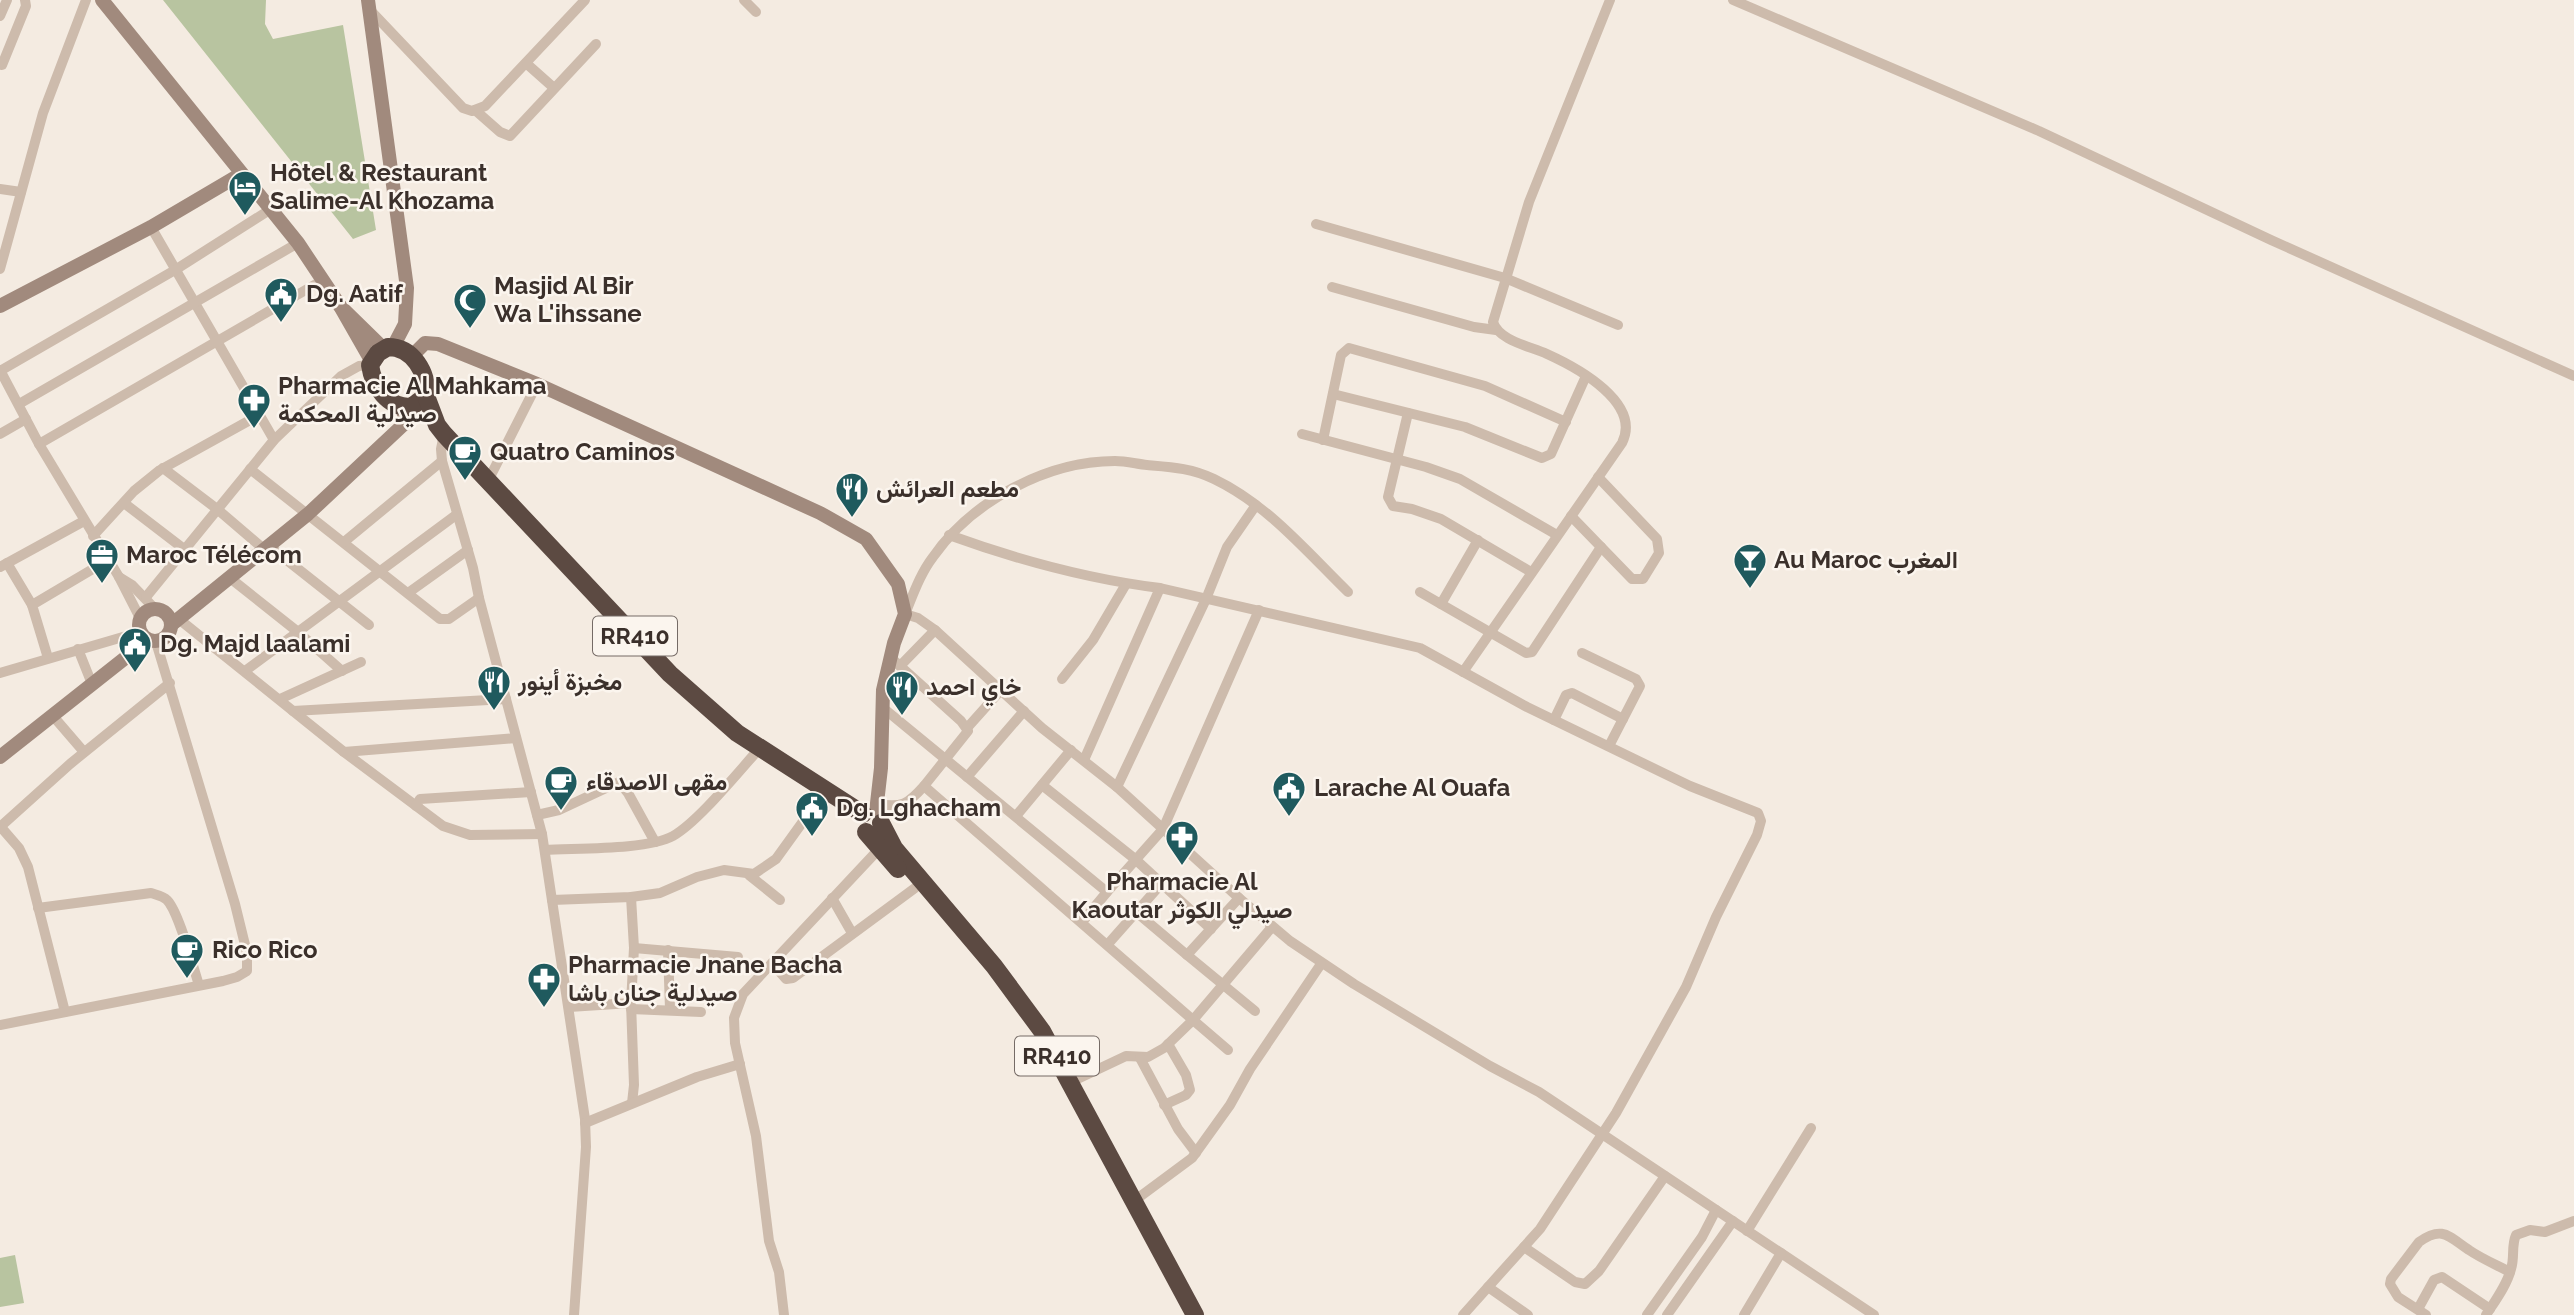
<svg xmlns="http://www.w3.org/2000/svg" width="2574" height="1315" font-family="Raleway,Vazirmatn,sans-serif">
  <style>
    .green { fill: #b8c4a0 }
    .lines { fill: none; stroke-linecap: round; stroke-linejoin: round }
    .street { stroke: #cdbbac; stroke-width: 10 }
    .secondary { stroke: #a18a7d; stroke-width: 14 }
    .highway { stroke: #5c4a42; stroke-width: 18 }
    .labels { text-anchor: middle; stroke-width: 5; stroke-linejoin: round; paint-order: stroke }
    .shield { fill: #fbf5ee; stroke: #756b66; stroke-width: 2 }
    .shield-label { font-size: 23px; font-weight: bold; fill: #3b302b }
    .poi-label { font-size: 24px; font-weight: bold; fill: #3b302b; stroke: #fbf5ee; text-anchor: start }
  </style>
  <rect width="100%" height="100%" fill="#f4ebe1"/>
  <g class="green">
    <path d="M 163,0 L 266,0 L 265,24 L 273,39 L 343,25 L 376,230 L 353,239 Z"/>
    <path d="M 15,1255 L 24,1303 L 0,1307 L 0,1258 Z"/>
  </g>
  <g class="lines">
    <g class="street">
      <path d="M 744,0 L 756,12"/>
      <path d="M 1733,0 L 2039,131 L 2271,240 L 2574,376"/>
      <path d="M 369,9 L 463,108 L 472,111 L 485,106 L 585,0"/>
      <path d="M 0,16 L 7,0"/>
      <path d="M 527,64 L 554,88"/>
      <path d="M 2,65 L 26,6 L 25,0"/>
      <path d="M 475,110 L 500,132 L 510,136 L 596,44"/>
      <path d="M 0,189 L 21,192"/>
      <path d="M 1316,224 L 1505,278 L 1618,325"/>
      <path d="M 151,227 L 274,440"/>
      <path d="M 0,269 L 43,113 L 86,0"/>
      <path d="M 1332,287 L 1474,327 L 1496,330"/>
      <path d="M 0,370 L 39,444 L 119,577 L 140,618"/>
      <path d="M 0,371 L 175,270 L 271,209"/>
      <path d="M 1333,394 L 1465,427 L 1542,458 L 1551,454 L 1586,376"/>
      <path d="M 19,404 L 298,243"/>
      <path d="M 1408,413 L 1388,497 L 1393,506 L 1412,509 L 1441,519 L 1531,572"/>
      <path d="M 0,434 L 26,419"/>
      <path d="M 444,434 L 441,449 L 442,461 L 473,568 L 479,598 L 542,834 L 585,1119 L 586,1147 L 574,1315"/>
      <path d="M 1302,434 L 1426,467 L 1460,479 L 1557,535"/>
      <path d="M 1323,440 L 1341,355 L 1349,348 L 1485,386 L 1566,422"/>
      <path d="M 39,444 L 323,280"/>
      <path d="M 163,468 L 217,509 L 265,550"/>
      <path d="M 250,469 L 440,619 L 449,619 L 479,598"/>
      <path d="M 488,481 L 537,384"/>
      <path d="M 124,503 L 184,549"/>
      <path d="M 1571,516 L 1632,579 L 1643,579 L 1659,553 L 1657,539 L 1598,477"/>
      <path d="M 949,535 C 1018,560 1088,579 1160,588 L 1420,648 L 1527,707 L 1690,786 L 1758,813 L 1761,821 L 1757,835 L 1716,917 L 1686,987 L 1616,1113 L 1540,1229 L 1463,1315"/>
      <path d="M 93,536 L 134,491 L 160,470 L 259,415"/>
      <path d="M 344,542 L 442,461"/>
      <path d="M 269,546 L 369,625"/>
      <path d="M 7,563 L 32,605"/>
      <path d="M 0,567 L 84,521"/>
      <path d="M 119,577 L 132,585 L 155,609"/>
      <path d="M 230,578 L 298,632 L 342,671"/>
      <path d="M 1348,592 C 1305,550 1268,505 1214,479 C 1192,468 1171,467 1147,465 C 1137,464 1126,461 1115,461 C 1047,461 972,501 933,557 C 920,574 913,595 905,614 L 918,618 L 935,630 L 1042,728 L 1117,787 L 1239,898 L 1290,941 L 1354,984 L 1490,1066 L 1539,1092 L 1874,1315"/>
      <path d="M 1420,592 L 1526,653 L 1532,652 L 1601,547"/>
      <path d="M 408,593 L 468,550"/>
      <path d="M 146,597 L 274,440 L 341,376 L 359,366 L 370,365"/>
      <path d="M 1441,604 L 1478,540"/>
      <path d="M 180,620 L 344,752 L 443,826 L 470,835 L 542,834"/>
      <path d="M 78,649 L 92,684"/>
      <path d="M 1582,653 L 1636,679 L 1640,686 L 1609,746"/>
      <path d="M 890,657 L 961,721 L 968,731 L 924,786 L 1193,1020 L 1164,1048 L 1148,1057 L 1126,1056 L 1071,1082"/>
      <path d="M 48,658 L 32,605 L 108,560"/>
      <path d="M 900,666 L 935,630"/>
      <path d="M 245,671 L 456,515"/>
      <path d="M 1463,672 L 1622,443 C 1642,403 1578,368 1547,354 C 1530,346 1499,341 1493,322 L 1529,202 L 1610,0"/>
      <path d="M 0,673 L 140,632"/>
      <path d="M 1062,679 L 1093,640 L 1126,584"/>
      <path d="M 280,699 L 361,662"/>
      <path d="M 882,707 L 1107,892 L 1082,922"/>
      <path d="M 293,711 L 506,699"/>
      <path d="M 53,716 L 84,752"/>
      <path d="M 1554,720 L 1566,695 L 1572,693 L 1623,719"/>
      <path d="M 967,728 L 1001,690"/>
      <path d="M 344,752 L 516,738"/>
      <path d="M 1084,760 L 1160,588"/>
      <path d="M 967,777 L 1024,711"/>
      <path d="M 1042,785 L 1135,859 L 1211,929"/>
      <path d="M 1117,787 L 1206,599 L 1227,547 L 1256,505"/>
      <path d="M 878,804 C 902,808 908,804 924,786"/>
      <path d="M 416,806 L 420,799 L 531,792"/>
      <path d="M 537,815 L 559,810 L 619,782 L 628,793 L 655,842"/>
      <path d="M 1016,816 L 1071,750"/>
      <path d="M 0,826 L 19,848 L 28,867 L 65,1012"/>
      <path d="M 0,827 L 70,764 L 170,683"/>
      <path d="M 545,850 C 576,848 648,850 673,836 C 699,821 738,772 760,748"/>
      <path d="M 749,875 L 780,900"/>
      <path d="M 1107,892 L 1163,829 L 1259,610"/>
      <path d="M 832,898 L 852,933"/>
      <path d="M 1239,898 L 1187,955 L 1255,1011"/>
      <path d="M 552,900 L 631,897 L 660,893 L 697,877 L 724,870 L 754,874 L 776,859 L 825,791"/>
      <path d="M 38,908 L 151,893 C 157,895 163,896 167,900 C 179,912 193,967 199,985"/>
      <path d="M 1136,912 L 1187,955"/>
      <path d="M 1108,944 L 1162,883"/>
      <path d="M 634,948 L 738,957"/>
      <path d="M 668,950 L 670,1009"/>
      <path d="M 772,963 L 786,979 L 793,978 L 915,888"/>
      <path d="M 631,1003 L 634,1085 L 632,1103"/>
      <path d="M 569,1007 L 631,1003 L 634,948 L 631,897"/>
      <path d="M 631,1009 L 701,1012"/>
      <path d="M 0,1025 L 223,981 L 237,977 L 247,971 L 247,953 L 235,904 L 156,642"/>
      <path d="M 1228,1050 L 1193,1020 L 1272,927"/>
      <path d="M 1140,1058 L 1178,1129 L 1196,1153"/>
      <path d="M 1164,1105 L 1186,1095 L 1190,1090 L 1186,1075 L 1168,1044"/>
      <path d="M 585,1123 L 697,1077 L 740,1064"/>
      <path d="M 1134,1201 L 1192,1158 L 1230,1105 L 1250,1069 L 1321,964"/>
      <path d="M 1747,1231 L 1811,1128"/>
      <path d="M 1524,1247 L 1575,1282 L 1585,1284 L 1599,1271 L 1665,1176"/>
      <path d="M 1488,1287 L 1528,1315"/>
      <path d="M 2418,1309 L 2434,1280 L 2442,1277 L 2490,1309"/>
      <path d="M 784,1315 L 779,1272 L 769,1241 L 756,1136 L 735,1043 L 734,1018 L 743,994 L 879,849"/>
      <path d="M 1647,1315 L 1702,1237 L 1716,1210"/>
      <path d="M 1667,1315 L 1733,1221"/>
      <path d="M 1744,1315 L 1781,1253"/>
      <path d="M 2426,1315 L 2398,1297 L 2390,1284 L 2391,1279 L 2419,1242 C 2443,1225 2449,1237 2469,1250 C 2482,1259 2497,1265 2510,1272"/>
      <path d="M 2486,1315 C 2495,1301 2507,1285 2511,1269 C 2515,1257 2511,1246 2516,1235 L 2530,1230 L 2545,1232 L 2574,1221"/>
    </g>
    <g class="secondary">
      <path d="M 102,0 L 298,243 L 340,306"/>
      <path d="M 368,0 L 407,288 L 405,324 L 393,347"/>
      <path d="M 0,306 L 151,227 L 241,174"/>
      <path d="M 412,356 L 425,343 L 438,344 L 537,384 L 820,513 L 866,539 L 898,584 L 905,614 L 894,643 L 883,690 L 881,768 L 876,812"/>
      <path d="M 372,362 L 340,306 L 384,349"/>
      <circle cx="155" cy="625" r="16"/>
      <path d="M 171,625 L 308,514 L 403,425 L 405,408"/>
      <path d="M 0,757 L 148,640"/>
    </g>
    <g class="highway">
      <path d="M 388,347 C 413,347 428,373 426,396 L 411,407 C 388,408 373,386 370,365 L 378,353 Z"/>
      <path d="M 426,396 L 437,425 L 444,434 L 670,674 L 737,733 L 863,814"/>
      <path d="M 881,823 L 894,848 L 994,966 L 1042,1031 L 1195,1315"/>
      <path d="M 866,832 L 898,869"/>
    </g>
  </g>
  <defs>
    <symbol id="hotel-pin" viewBox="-11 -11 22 30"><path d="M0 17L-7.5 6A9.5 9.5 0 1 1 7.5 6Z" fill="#1f5a5e" stroke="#fbf5ee"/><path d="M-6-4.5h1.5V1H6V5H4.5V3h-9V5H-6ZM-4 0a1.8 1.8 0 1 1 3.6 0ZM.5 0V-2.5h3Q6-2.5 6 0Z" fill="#fff"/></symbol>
    <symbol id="civic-pin" viewBox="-11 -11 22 30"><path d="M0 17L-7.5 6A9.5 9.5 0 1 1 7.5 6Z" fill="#1f5a5e" stroke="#fbf5ee"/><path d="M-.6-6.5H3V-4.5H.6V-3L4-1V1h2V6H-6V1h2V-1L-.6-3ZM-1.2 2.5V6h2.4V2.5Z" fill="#fff"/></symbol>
    <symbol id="mosque-pin" viewBox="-11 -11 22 30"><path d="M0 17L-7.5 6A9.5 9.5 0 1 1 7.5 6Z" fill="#1f5a5e" stroke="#fbf5ee"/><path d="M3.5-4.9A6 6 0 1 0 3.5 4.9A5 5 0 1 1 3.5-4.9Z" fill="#fff"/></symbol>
    <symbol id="pharmacy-pin" viewBox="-11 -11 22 30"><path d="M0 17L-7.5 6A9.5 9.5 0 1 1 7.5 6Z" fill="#1f5a5e" stroke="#fbf5ee"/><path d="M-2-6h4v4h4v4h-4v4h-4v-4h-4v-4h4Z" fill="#fff"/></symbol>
    <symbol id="cafe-pin" viewBox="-11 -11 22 30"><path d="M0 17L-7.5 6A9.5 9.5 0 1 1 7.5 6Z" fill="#1f5a5e" stroke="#fbf5ee"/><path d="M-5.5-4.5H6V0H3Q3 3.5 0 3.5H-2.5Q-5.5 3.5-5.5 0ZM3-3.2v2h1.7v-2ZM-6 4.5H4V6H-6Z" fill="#fff"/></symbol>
    <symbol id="restaurant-pin" viewBox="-11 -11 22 30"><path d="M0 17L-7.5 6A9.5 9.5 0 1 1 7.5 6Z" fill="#1f5a5e" stroke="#fbf5ee"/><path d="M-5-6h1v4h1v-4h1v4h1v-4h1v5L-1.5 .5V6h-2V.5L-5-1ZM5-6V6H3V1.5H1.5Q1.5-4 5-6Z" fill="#fff"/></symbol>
    <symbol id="office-pin" viewBox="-11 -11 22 30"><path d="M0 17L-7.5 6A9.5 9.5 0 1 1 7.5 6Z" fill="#1f5a5e" stroke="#fbf5ee"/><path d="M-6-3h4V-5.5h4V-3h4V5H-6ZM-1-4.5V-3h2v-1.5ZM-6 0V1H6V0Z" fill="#fff"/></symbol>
    <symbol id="bar-pin" viewBox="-11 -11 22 30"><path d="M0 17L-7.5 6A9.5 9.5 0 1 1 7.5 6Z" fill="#1f5a5e" stroke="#fbf5ee"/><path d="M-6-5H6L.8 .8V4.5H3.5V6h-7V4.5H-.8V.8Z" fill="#fff"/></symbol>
  </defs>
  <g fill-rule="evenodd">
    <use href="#hotel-pin" x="226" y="168" width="38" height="52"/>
    <use href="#civic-pin" x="262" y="275" width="38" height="52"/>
    <use href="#mosque-pin" x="451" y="281" width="38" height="52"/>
    <use href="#pharmacy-pin" x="235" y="381" width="38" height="52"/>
    <use href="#cafe-pin" x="446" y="433" width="38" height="52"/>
    <use href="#restaurant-pin" x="833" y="470" width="38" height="52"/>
    <use href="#office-pin" x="83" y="536" width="38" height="52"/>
    <use href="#bar-pin" x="1731" y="541" width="38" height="52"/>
    <use href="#civic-pin" x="116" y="625" width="38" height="52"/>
    <use href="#restaurant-pin" x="475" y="663" width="38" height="52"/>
    <use href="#restaurant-pin" x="883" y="668" width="38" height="52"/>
    <use href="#cafe-pin" x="542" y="763" width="38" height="52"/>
    <use href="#civic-pin" x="1270" y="769" width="38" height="52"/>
    <use href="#civic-pin" x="793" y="789" width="38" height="52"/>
    <use href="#pharmacy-pin" x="1163" y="818" width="38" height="52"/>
    <use href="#cafe-pin" x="168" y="931" width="38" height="52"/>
    <use href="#pharmacy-pin" x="525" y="960" width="38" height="52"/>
  </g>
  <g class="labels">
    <g class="shield">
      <rect x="593" y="616.5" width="84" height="39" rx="5"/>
      <rect x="1015" y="1036.5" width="84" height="39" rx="5"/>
    </g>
    <g class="shield-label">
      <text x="635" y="644">RR410</text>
      <text x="1057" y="1064">RR410</text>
    </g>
    <g class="poi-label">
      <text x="270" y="181">Hôtel &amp; Restaurant<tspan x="270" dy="28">Salime-Al Khozama</tspan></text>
      <text x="494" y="294">Masjid Al Bir<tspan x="494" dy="28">Wa L'ihssane</tspan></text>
      <text x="306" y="302">Dg. Aatif</text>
      <text x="278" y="394">Pharmacie Al Mahkama<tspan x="278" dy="28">صيدلية المحكمة</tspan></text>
      <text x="490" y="460">Quatro Caminos</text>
      <text x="876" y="497">مطعم العرائش</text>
      <text x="126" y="563">Maroc Télécom</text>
      <text x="1774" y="568">Au Maroc المغرب</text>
      <text x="160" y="652">Dg. Majd laalami</text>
      <text x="518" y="690">مخبزة أينور</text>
      <text x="926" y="695">خاي احمد</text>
      <text x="586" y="790">مقهى الاصدقاء</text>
      <text x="1314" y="796">Larache Al Ouafa</text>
      <text x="836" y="816">Dg. Lghacham</text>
      <text x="1182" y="890" text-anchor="middle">Pharmacie Al<tspan x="1182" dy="28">Kaoutar صيدلي الكوثر</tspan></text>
      <text x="212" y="958">Rico Rico</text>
      <text x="568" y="973">Pharmacie Jnane Bacha<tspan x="568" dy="28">صيدلية جنان باشا</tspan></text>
    </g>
  </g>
</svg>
